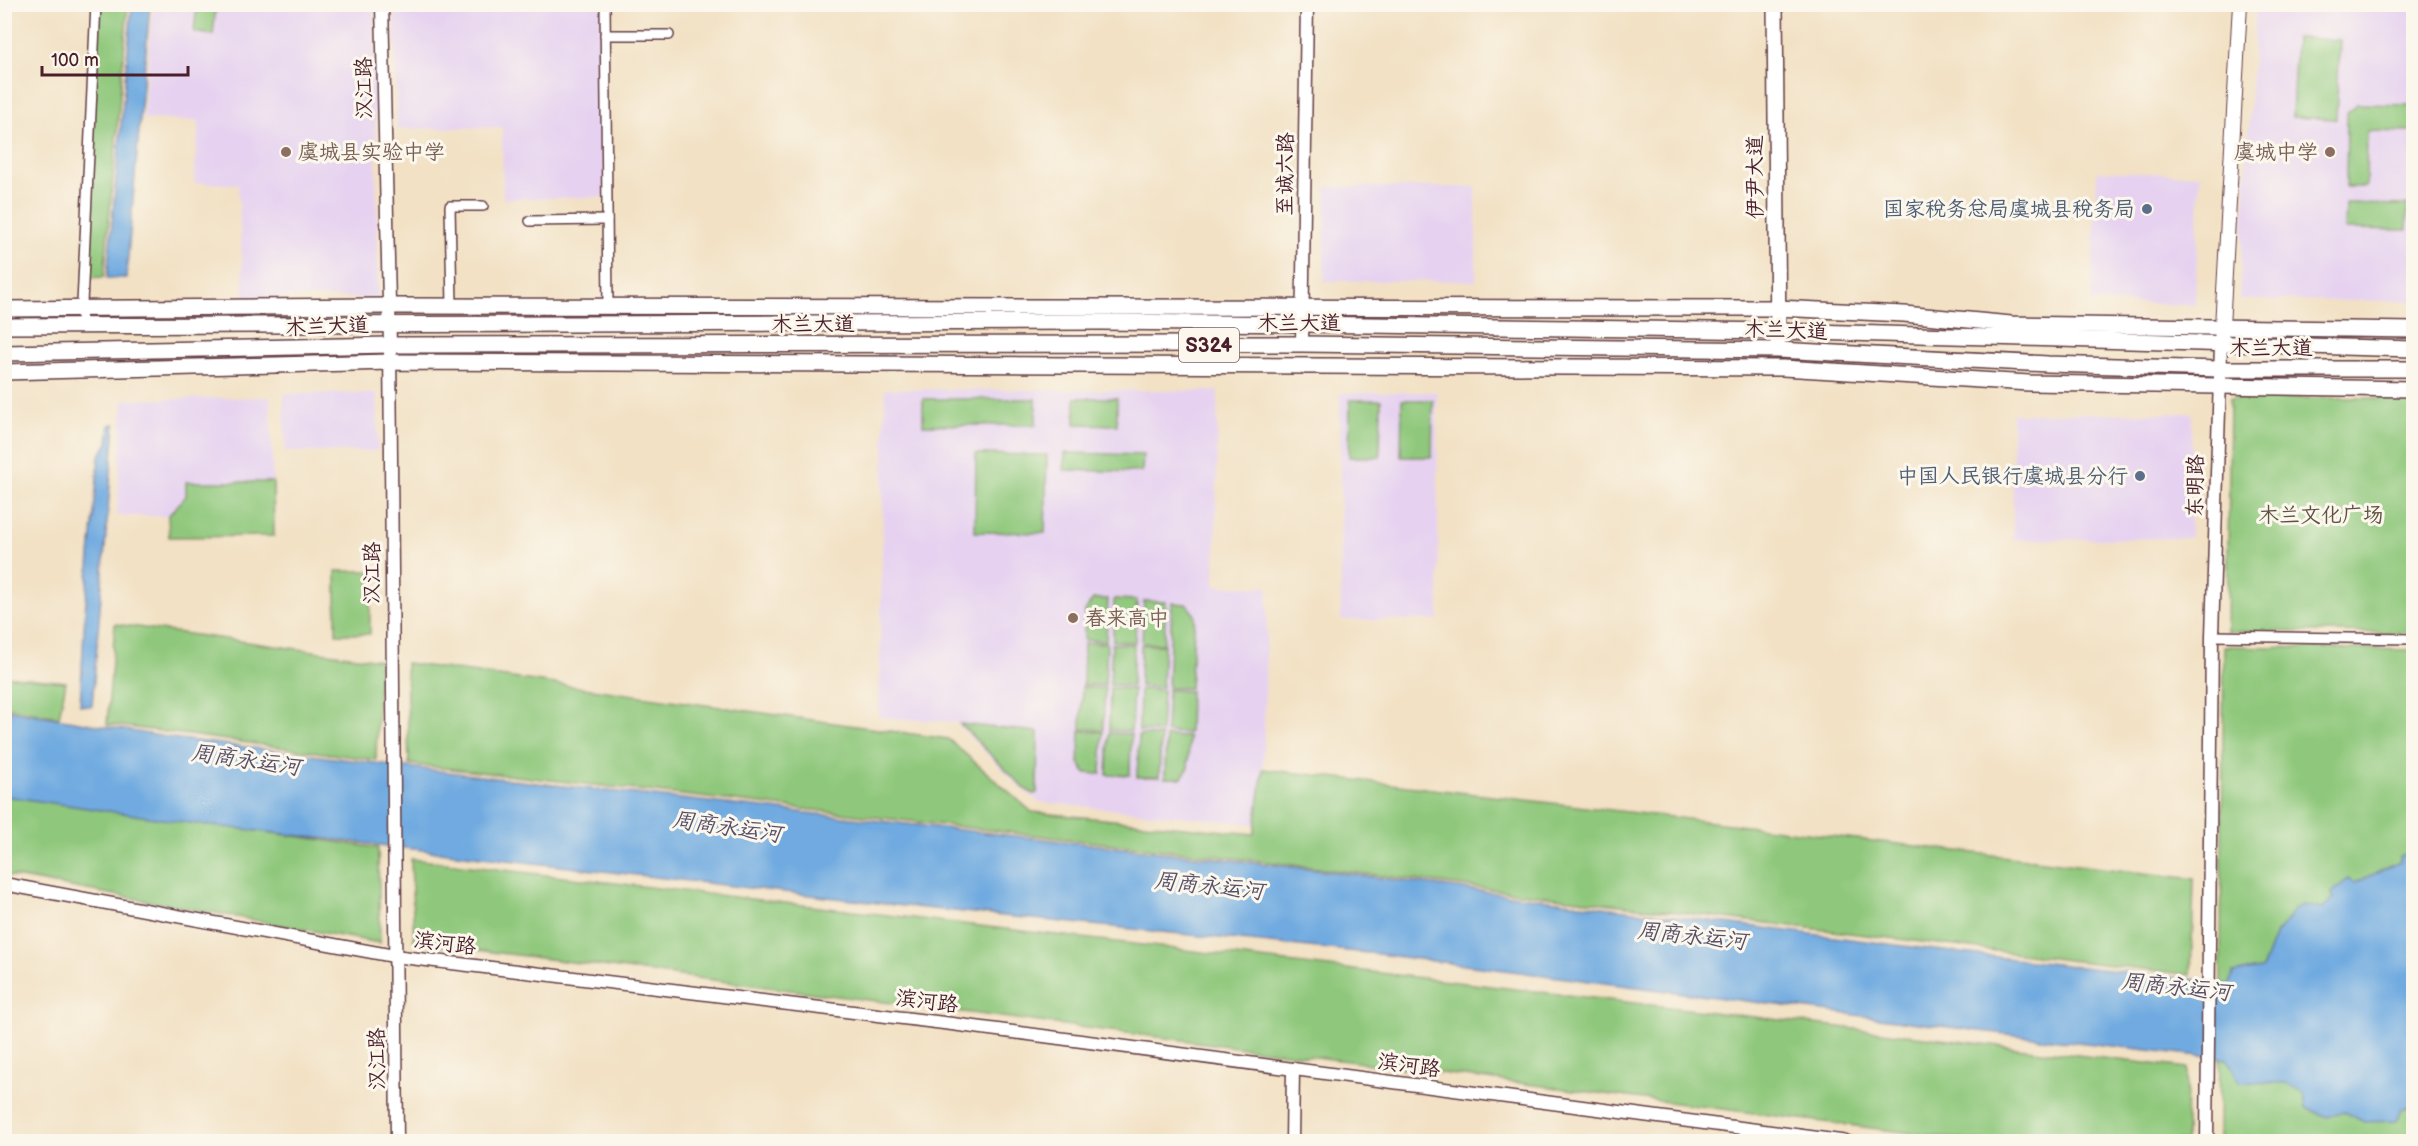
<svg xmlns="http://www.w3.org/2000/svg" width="2418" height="1146" font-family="'Balsamiq Sans','LXGW WenKai TC',sans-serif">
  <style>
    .built { fill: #e6d2f0 }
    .green { fill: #8fc87b; stroke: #6c7453; stroke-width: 1.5 }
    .water { fill: #6faae0; stroke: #5c6486; stroke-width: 1.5 }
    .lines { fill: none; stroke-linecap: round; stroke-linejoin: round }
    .minor-casing { stroke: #633c42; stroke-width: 12 }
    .tertiary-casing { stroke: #633c42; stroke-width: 15 }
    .secondary-casing { stroke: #633c42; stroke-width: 16 }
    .primary-casing { stroke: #633c42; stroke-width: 18 }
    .minor { stroke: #fff; stroke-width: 9 }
    .tertiary { stroke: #fff; stroke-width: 12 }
    .secondary { stroke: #fff; stroke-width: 14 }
    .primary { stroke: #fff; stroke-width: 15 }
    .education-dot { fill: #8d6e63; stroke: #fbf7ec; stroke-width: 2 }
    .service-dot { fill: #5c6f8a; stroke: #fbf7ec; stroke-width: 2 }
    .labels { text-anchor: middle; stroke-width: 6; stroke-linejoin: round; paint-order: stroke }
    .shield { fill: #fbf7ec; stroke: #7f6065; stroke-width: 1.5 }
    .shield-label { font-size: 20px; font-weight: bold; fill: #4a1f2b }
    .street-label { font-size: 21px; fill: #4a1f2b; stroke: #fbf7ec }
    .education-label { font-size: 21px; fill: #785e54; stroke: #fbf7ec; text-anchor: start }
    .service-label { font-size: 21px; fill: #4e5e75; stroke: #fbf7ec; text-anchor: end }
    .park-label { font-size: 21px; fill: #5f5243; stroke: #fbf7ec }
    .water-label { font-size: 22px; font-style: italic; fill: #57506a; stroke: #fbf7ec }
  </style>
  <rect width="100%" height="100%" fill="#fbf7ec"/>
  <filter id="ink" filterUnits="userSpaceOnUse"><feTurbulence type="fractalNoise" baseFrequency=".0167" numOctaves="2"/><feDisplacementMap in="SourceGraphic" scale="12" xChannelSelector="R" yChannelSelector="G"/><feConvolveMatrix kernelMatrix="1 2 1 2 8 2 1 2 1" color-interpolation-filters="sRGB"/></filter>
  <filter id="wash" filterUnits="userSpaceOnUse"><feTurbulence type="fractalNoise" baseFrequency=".008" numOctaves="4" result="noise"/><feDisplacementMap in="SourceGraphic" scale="24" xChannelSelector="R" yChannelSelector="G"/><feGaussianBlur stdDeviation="1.35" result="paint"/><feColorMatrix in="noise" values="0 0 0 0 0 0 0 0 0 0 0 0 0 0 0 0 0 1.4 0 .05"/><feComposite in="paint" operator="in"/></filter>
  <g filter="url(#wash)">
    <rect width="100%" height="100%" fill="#f2e1c4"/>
    <g class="built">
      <path d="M 153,5 L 374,5 L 378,298 L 244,297 L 238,184 L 194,183 L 199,121 L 143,119 Z"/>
      <path d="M 394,5 L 602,5 L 605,197 L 503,199 L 502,127 L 397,129 Z"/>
      <path d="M 2256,5 L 2413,5 L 2413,301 L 2239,300 Z"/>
      <path d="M 2097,171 L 2200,175 L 2195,305 L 2091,302 Z"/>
      <path d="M 1326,187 L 1476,187 L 1476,281 L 1324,281 Z"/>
      <path d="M 885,389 L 1218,391 L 1215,586 L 1268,587 L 1263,769 L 1255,824 L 1039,802 L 1022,789 L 955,722 L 879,717 Z"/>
      <path d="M 1437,392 L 1439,620 L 1341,620 L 1340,393 Z"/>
      <path d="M 377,393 L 378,451 L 285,452 L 284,394 Z"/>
      <path d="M 270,397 L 273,482 L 186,482 L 186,496 L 168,516 L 117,516 L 123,400 Z"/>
      <path d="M 2192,413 L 2190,538 L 2013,540 L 2012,414 Z"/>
    </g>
    <g class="green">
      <path d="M 99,5 L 128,5 L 104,277 L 85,278 Z"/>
      <path d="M 197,5 L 216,5 L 213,35 L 194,32 Z"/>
      <path d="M 2296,38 L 2340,40 L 2336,119 L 2292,117 Z"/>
      <path d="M 2357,104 L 2413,105 L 2413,132 L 2367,131 L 2366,187 L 2346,187 L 2347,113 Z"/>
      <path d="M 2346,204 L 2407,205 L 2407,230 L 2345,229 Z"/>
      <path d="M 1075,398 L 1117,398 L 1117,425 L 1075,424 Z"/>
      <path d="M 2230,398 L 2413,398 L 2413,633 L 2227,631 Z"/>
      <rect x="923" y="399" width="113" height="26"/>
      <path d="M 1350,400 L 1381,400 L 1380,457 L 1349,457 Z"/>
      <path d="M 1402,400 L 1433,400 L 1432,457 L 1401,457 Z"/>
      <path d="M 1065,453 L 1143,455 L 1142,472 L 1064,470 Z"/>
      <path d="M 976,454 L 1047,455 L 1045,533 L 975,532 Z"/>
      <path d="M 186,482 L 273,482 L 274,536 L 169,537 L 168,516 L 186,496 Z"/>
      <rect x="336" y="571" width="34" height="63"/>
      <path d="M 1093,599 L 1108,599 L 1106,641 L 1084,640 L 1085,611 Z"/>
      <path d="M 1114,599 L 1137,600 L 1135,642 L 1113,641 Z"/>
      <path d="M 1144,601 L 1166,602 L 1164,644 L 1142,643 Z"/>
      <path d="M 1172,603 L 1186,604 L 1195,615 L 1190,688 L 1168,688 Z"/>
      <path d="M 115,624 L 379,660 L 376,760 L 107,724 Z"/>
      <path d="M 1084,643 L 1107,643 L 1105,685 L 1083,685 Z"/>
      <path d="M 1112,644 L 1134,644 L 1132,686 L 1110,685 Z"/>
      <path d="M 1141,645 L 1164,645 L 1162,687 L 1140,686 Z"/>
      <path d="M 2224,646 L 2413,650 L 2413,1141 L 2219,1142 Z"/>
      <path d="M 406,663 L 948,739 L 1032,812 L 1254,834 L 1263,769 L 2194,879 L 2191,975 L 1252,860 L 409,764 Z"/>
      <path d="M 5,676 L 66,682 L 59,717 L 5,707 Z"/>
      <path d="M 1082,687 L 1105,688 L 1103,730 L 1081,729 Z"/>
      <path d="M 1110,688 L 1133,689 L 1131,731 L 1109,730 Z"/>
      <path d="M 1140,689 L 1163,690 L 1161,732 L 1139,731 Z"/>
      <path d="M 1168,690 L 1190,691 L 1189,733 L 1166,732 Z"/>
      <path d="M 960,724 L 1038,732 L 1037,793 L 1033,794 L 1025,789 Z"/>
      <path d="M 1080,731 L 1103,732 L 1101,774 L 1085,773 L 1079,763 Z"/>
      <path d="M 1109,733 L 1131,734 L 1130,775 L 1107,775 Z"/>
      <path d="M 1139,735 L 1161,736 L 1159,777 L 1137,777 Z"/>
      <path d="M 1166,736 L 1189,737 L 1188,769 L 1181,778 L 1165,778 Z"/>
      <path d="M 5,795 L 378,848 L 380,943 L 5,875 Z"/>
      <path d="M 411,859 L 2187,1068 L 2186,1141 L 1973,1141 L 414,942 Z"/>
    </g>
    <g class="water">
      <path d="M 132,5 L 150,5 L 126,278 L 107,278 Z"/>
      <path d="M 115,424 L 92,706 L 91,706 L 80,705 L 85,612 L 99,456 L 108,443 L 110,425 Z"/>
      <path d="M 4,709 L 172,738 L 537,783 L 1302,868 L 1927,949 L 2230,984 L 2233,973 L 2262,969 L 2276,933 L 2289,919 L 2295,908 L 2303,905 L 2323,909 L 2334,898 L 2331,894 L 2348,878 L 2355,883 L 2400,862 L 2399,856 L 2409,853 L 2410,860 L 2414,860 L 2413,1106 L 2401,1110 L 2396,1121 L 2364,1122 L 2343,1111 L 2327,1117 L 2306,1108 L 2304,1093 L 2287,1083 L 2240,1082 L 2227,1059 L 1980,1031 L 1378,954 L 904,906 L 190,823 L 5,796 Z"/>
    </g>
  </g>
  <g filter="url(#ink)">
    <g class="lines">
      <defs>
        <g id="minor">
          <path d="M 605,4 L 608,306"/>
          <path d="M 605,35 L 669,35"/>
          <path d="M 530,221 L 607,220"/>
          <path d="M 452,306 L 450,206 L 483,206"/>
          <path d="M 81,325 L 96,4"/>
          <path d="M 2212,636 L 2414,639"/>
        </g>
        <g id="tertiary">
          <path d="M 382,4 L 390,345 L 397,1142"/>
          <path d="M 1302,344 L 1307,4"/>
          <path d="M 4,884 L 394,956 L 952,1024 L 1848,1142"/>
          <path d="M 1292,1142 L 1293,1069"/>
          <path d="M 2207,1142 L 2212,636 L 2221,345"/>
        </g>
        <path id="secondary" d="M 2221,345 L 2240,4"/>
        <g id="primary">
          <path d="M 1775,4 L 1778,341"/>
          <path d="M 4,309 L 389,306 L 1777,308 L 1904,314 L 2011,324 L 2414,330"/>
          <path d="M 4,326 L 1101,322 L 1303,324 L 1777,331 L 2414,349"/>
          <path d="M 4,353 L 390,345 L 1302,344 L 1778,350 L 2048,364 L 2219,369 L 2414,369"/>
          <path d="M 4,372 L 390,362 L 1783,368 L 2029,383 L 2414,389"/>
        </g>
      </defs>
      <use href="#minor" class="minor-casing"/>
      <use href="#tertiary" class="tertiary-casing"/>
      <use href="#secondary" class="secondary-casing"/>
      <use href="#primary" class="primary-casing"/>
      <use href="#minor" class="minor"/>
      <use href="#tertiary" class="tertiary"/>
      <use href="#secondary" class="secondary"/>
      <use href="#primary" class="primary"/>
    </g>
  </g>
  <g class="education-dot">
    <circle cx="286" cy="152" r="6"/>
    <circle cx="2330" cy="152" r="6"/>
    <circle cx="1073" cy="618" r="6"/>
  </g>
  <g class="service-dot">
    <circle cx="2147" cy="209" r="6"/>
    <circle cx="2140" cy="476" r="6"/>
  </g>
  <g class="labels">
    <rect class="shield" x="1179" y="328" width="60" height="34" rx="4.5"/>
    <g class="shield-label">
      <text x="1209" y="352">S324</text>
    </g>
    <g class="street-label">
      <text transform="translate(364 88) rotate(-91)" y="7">汉江路</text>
      <text transform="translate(1285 174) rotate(-89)" y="7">至诚六路</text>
      <text transform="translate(1755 177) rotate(-90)" y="7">伊尹大道</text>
      <text x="1299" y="330">木兰大道</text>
      <text x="813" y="331">木兰大道</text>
      <text transform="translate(327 326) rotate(-2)" y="7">木兰大道</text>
      <text transform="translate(1786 330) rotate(2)" y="7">木兰大道</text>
      <text x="2271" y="355">木兰大道</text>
      <text transform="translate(2195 486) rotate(-89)" y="7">东明路</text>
      <text transform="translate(372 573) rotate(-90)" y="7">汉江路</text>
      <text transform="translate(445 943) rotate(7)" y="7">滨河路</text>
      <text transform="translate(927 1001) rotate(7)" y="7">滨河路</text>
      <text transform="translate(377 1059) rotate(-91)" y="7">汉江路</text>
      <text transform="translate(1409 1065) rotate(8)" y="7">滨河路</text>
    </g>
    <g class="education-label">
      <text x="298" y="159">虞城县实验中学</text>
      <text x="2318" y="159" text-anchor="end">虞城中学</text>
      <text x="1085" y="625">春来高中</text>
    </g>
    <g class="service-label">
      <text x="2135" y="216">国家税务总局虞城县税务局</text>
      <text x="2128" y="483">中国人民银行虞城县分行</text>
    </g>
    <g class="park-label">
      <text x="2321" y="522">木兰文化广场</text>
    </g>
    <g class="water-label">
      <text transform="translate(246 759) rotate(8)" y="8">周商永运河</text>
      <text transform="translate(727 826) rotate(8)" y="8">周商永运河</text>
      <text transform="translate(1209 885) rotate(6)" y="8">周商永运河</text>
      <text transform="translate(1692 935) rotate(6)" y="8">周商永运河</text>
      <text transform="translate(2176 986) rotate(6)" y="8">周商永运河</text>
    </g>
  </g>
  <rect width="2418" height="1146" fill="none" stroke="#fbf7ec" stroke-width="24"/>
  <path d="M42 66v9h146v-9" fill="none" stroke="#4a1f2b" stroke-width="3"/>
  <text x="51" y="66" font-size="18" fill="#4a1f2b" stroke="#fbf7ec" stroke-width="4.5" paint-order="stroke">100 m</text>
</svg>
